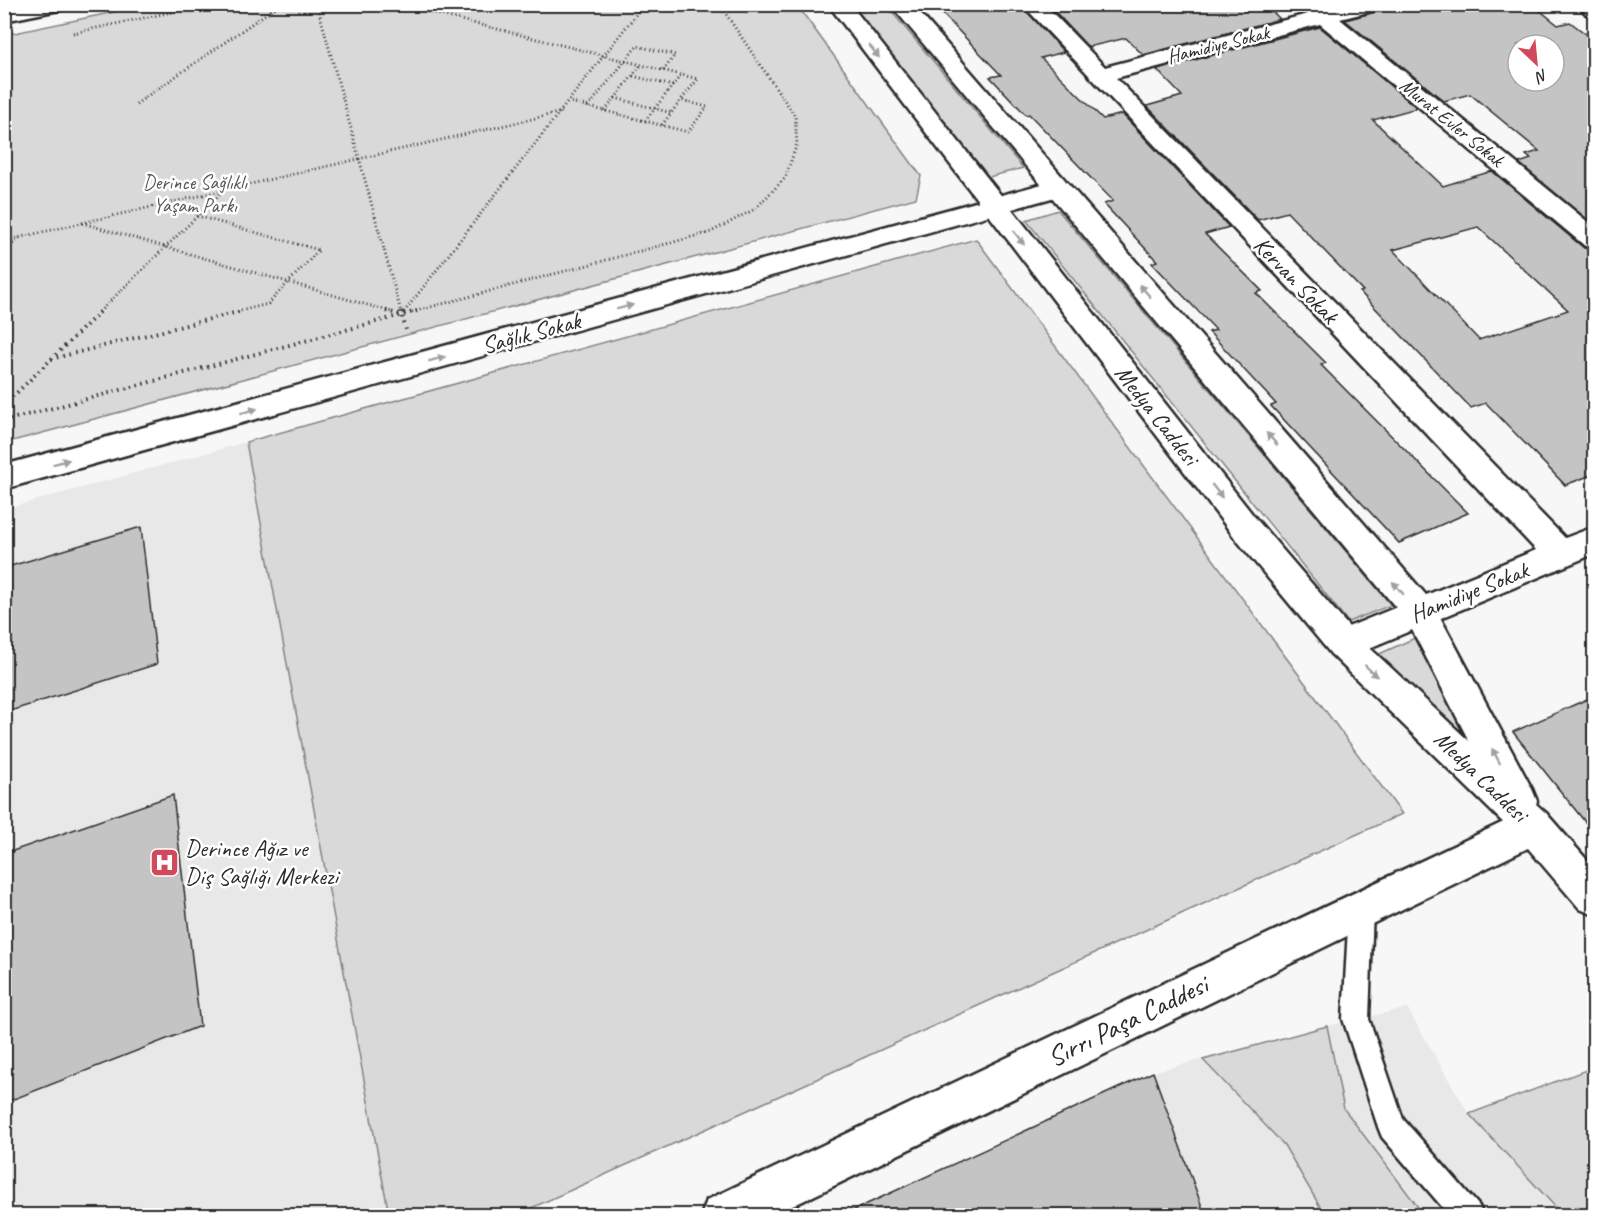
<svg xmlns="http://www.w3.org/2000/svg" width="1599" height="1220" font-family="Caveat,sans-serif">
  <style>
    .built { fill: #e8e8e8 }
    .green { fill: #d9d9d9; stroke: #828282; stroke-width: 1.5 }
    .building { fill: #c4c4c4; stroke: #2b2b2b; stroke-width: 1.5; fill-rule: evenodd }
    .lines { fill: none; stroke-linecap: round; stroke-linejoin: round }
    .service-casing { stroke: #2b2b2b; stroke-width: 5 }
    .minor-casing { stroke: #2b2b2b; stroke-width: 5 }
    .tertiary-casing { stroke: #2b2b2b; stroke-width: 5 }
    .secondary-casing { stroke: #2b2b2b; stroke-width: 5 }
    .path-far1 { stroke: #2b2b2b; stroke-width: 3; stroke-dasharray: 1 3; stroke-linecap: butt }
    .path { stroke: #2b2b2b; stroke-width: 4; stroke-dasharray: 1.5 4.5; stroke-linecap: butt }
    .service { fill: #fff; fill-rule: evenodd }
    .minor { fill: #fff; fill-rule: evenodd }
    .tertiary { fill: #fff; fill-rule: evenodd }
    .secondary { fill: #fff; fill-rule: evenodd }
    .oneway { fill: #a0a0a0 }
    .labels { text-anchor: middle; stroke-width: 5; stroke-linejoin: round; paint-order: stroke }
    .far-street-label { font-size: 20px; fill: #2b2b2b; stroke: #fff }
    .far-park-label { font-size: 20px; fill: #565656; stroke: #fff }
    .street-label { font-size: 24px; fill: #2b2b2b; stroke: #fff }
    .poi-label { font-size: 24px; fill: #2b2b2b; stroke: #fff; text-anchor: start }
    .near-street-label { font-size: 28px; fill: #2b2b2b; stroke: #fff }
  </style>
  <rect width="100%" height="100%" fill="#f7f7f7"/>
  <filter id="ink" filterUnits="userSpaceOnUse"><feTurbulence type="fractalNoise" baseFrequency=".0167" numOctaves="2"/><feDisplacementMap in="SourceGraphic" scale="12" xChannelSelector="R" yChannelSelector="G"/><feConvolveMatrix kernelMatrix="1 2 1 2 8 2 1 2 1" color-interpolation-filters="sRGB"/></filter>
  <g filter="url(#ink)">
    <g class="built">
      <path d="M 246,442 L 389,1215 L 5,1216 L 5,509 Z"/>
      <path d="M 1407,1008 L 1469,1114 L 1594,1067 L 1594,1215 L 838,1216 L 1153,1072 L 1327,1026 Z"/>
    </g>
    <g class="green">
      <path d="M 152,4 L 797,5 L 921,176 L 916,198 L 5,443 L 5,35 Z"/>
      <path d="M 851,5 L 886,5 L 1023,168 L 989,177 Z"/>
      <path d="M 1058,210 L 1391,605 L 1348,622 L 1026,220 Z"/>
      <path d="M 976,239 L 1402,814 L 516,1215 L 389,1215 L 246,442 Z"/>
      <path d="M 1417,637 L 1489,765 L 1377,655 Z"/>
      <path d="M 1327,1026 L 1344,1109 L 1424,1215 L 1325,1215 L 1284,1145 L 1203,1060 Z"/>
      <path d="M 1594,1067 L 1594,1215 L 1563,1215 L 1469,1114 Z"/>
    </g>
    <g class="building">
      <path d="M 933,4 L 1020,4 L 1064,52 L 1041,58 L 1103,119 L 1122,114 L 1229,227 L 1205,234 L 1262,291 L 1256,293 L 1326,363 L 1321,365 L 1468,513 L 1399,543 L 1271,406 L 1276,404 L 1209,332 L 1216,330 L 1152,263 L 1157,261 L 1104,204 L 1113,201 L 1029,114 L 1026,115 L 990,77 L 1001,75 Z"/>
      <path d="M 1048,4 L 1265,4 L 1280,19 L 1143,55 L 1126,38 L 1088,47 Z"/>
      <path d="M 1405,4 L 1532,4 L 1558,25 L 1570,22 L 1594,40 L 1594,225 L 1519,163 L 1531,159 L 1526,155 L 1539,151 L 1470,94 L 1444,101 L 1345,20 ZM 1518,45 L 1554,45 L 1554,81 L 1518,81 Z"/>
      <path d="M 1320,27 L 1417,108 L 1373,120 L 1443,186 L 1492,171 L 1584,248 L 1594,250 L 1594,474 L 1565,485 L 1486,403 L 1471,408 L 1360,292 L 1363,291 L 1287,212 L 1258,220 L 1147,106 L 1182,96 L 1157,70 ZM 1478,227 L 1568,310 L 1479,340 L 1393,250 Z"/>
      <path d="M 141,527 L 157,664 L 4,713 L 4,568 Z"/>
      <path d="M 1594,696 L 1594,833 L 1513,732 Z"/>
      <path d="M 173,795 L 200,1026 L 4,1103 L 4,854 Z"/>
      <path d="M 1153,1072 L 1205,1215 L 843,1215 Z"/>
    </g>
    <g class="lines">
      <defs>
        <path id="service" d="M 1361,896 L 1370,899 L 1373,908 L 1369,1019 L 1403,1119 L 1479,1206 L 1483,1216 L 1450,1216 L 1382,1137 L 1378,1127 L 1343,1019 L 1349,908 L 1352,899 Z"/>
        <g id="minor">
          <path d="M 23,4 L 66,4 L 64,9 L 4,21 L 4,8 Z"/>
          <path d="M 1022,4 L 1044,4 L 1105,67 L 1308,14 L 1299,4 L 1323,4 L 1328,9 L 1345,4 L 1382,4 L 1380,9 L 1340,19 L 1594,227 L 1594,248 L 1585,246 L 1320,24 L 1116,78 L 1565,538 L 1594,527 L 1594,554 L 1355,654 L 1343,659 L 1331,654 L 1326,644 L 1331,634 L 1536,550 Z"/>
          <path d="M 1578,4 L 1594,4 L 1594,15 L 1586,14 Z"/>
          <path d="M 1057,180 L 1066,182 L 1069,188 L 1066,194 L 4,489 L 4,465 Z"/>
        </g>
        <path id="tertiary" d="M 1533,808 L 1546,813 L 1594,868 L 1594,915 L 1580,909 L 1528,848 L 772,1216 L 701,1216 L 707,1200 Z"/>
        <path id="secondary" d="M 828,4 L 850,4 L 1257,520 L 1355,634 L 1469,741 L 1408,622 L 890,4 L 912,4 L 1432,602 L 1532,789 L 1537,801 L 1536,804 L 1546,813 L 1552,826 L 1546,839 L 1533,844 L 1520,839 L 1331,654 L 1235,538 Z"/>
      </defs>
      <use href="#service" class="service-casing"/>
      <use href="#minor" class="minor-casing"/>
      <use href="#tertiary" class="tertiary-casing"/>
      <use href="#secondary" class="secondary-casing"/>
      <g class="path-far1">
        <path d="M 317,4 L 401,312"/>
        <path d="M 396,4 L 698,79 L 681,100 L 707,107 L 688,132 L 570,102"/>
        <path d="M 73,33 L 210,4"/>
        <path d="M 633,76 L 673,86"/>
        <path d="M 615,98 L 672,113"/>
        <path d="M 136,104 L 280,4"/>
        <path d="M 588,107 L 637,46 L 675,55 L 663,71"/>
        <path d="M 605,111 L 641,65"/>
        <path d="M 645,121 L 681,75"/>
        <path d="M 662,125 L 681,100"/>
        <path d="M 197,216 L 319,250 L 268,304 L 236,312"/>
        <path d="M 82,223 L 392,312"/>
        <path d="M 4,241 L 562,112"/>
        <path d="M 4,252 L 19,238"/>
        <path d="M 99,312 L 223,191"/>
        <path d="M 404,312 L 644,4"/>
        <path d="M 412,312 L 711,232 L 755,209 L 785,178 L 797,144 L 795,116 L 719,4"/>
      </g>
      <g class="path">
        <path d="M 386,311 L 402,315 L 406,311"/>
        <path d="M 401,311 L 406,330"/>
        <path d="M 51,359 L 242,311"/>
        <path d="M 4,405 L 101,311"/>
        <path d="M 4,421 L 417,311"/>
      </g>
      <use href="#service" class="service"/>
      <use href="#minor" class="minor"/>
      <use href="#tertiary" class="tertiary"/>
      <use href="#secondary" class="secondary"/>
    </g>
    <defs><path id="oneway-solid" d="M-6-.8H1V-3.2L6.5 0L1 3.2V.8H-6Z" transform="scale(1.5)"/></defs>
    <g class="oneway">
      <use href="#oneway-solid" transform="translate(874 51) rotate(52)"/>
      <use href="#oneway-solid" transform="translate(1019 238) rotate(52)"/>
      <use href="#oneway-solid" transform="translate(1145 291) rotate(-131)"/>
      <use href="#oneway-solid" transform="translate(625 307) rotate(-15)"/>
      <use href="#oneway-solid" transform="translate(437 359) rotate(-15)"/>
      <use href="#oneway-solid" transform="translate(249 411) rotate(-15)"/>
      <use href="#oneway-solid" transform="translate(1272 439) rotate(-131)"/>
      <use href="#oneway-solid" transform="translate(61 462) rotate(-15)"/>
      <use href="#oneway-solid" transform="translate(1217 491) rotate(52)"/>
      <use href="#oneway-solid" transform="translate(1398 588) rotate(-131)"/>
      <use href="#oneway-solid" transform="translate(1371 671) rotate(44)"/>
      <use href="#oneway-solid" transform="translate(1496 756) rotate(-118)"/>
    </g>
  </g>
  <defs>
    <symbol id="hospital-square" viewBox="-11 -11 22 22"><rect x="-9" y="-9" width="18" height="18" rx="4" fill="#d1495b" stroke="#fff"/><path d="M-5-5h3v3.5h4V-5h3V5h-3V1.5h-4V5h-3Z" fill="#fff"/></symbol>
  </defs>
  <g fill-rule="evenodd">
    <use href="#hospital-square" x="148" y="846" width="33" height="33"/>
  </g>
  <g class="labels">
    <g class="far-street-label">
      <text transform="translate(1218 44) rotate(-14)" y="7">Hamidiye Sokak</text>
      <text transform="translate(1452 122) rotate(39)" y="7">Murat Evler Sokak</text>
    </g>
    <g class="far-park-label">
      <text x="195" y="189">Derince Sağlıklı<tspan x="195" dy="23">Yaşam Parkı</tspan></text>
    </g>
    <g class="street-label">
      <text transform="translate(1296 280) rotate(46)" y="8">Kervan Sokak</text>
      <text transform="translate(531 333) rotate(-15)" y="8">Sağlık Sokak</text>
      <text transform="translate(1157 415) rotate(52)" y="8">Medya Caddesi</text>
      <text transform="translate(1469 592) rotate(-22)" y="8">Hamidiye Sokak</text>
      <text transform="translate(1481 776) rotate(44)" y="8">Medya Caddesi</text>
    </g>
    <g class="poi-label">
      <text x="185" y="856">Derince Ağız ve<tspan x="185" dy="28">Diş Sağlığı Merkezi</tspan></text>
    </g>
    <g class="near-street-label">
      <text transform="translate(1127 1020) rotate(-26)" y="10">Sırrı Paşa Caddesi</text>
    </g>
  </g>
  <rect width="1599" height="1220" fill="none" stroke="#fff" stroke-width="24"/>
  <rect x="12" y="12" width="1575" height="1196" fill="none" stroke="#2b2b2b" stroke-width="2" filter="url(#ink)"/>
  <g transform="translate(1536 63) rotate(154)"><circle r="28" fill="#ffffff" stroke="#aaaaaa" stroke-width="1.5"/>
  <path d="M0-4.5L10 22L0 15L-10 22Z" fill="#d1495b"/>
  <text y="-9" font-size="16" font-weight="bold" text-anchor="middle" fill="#2b2b2b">N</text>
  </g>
</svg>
